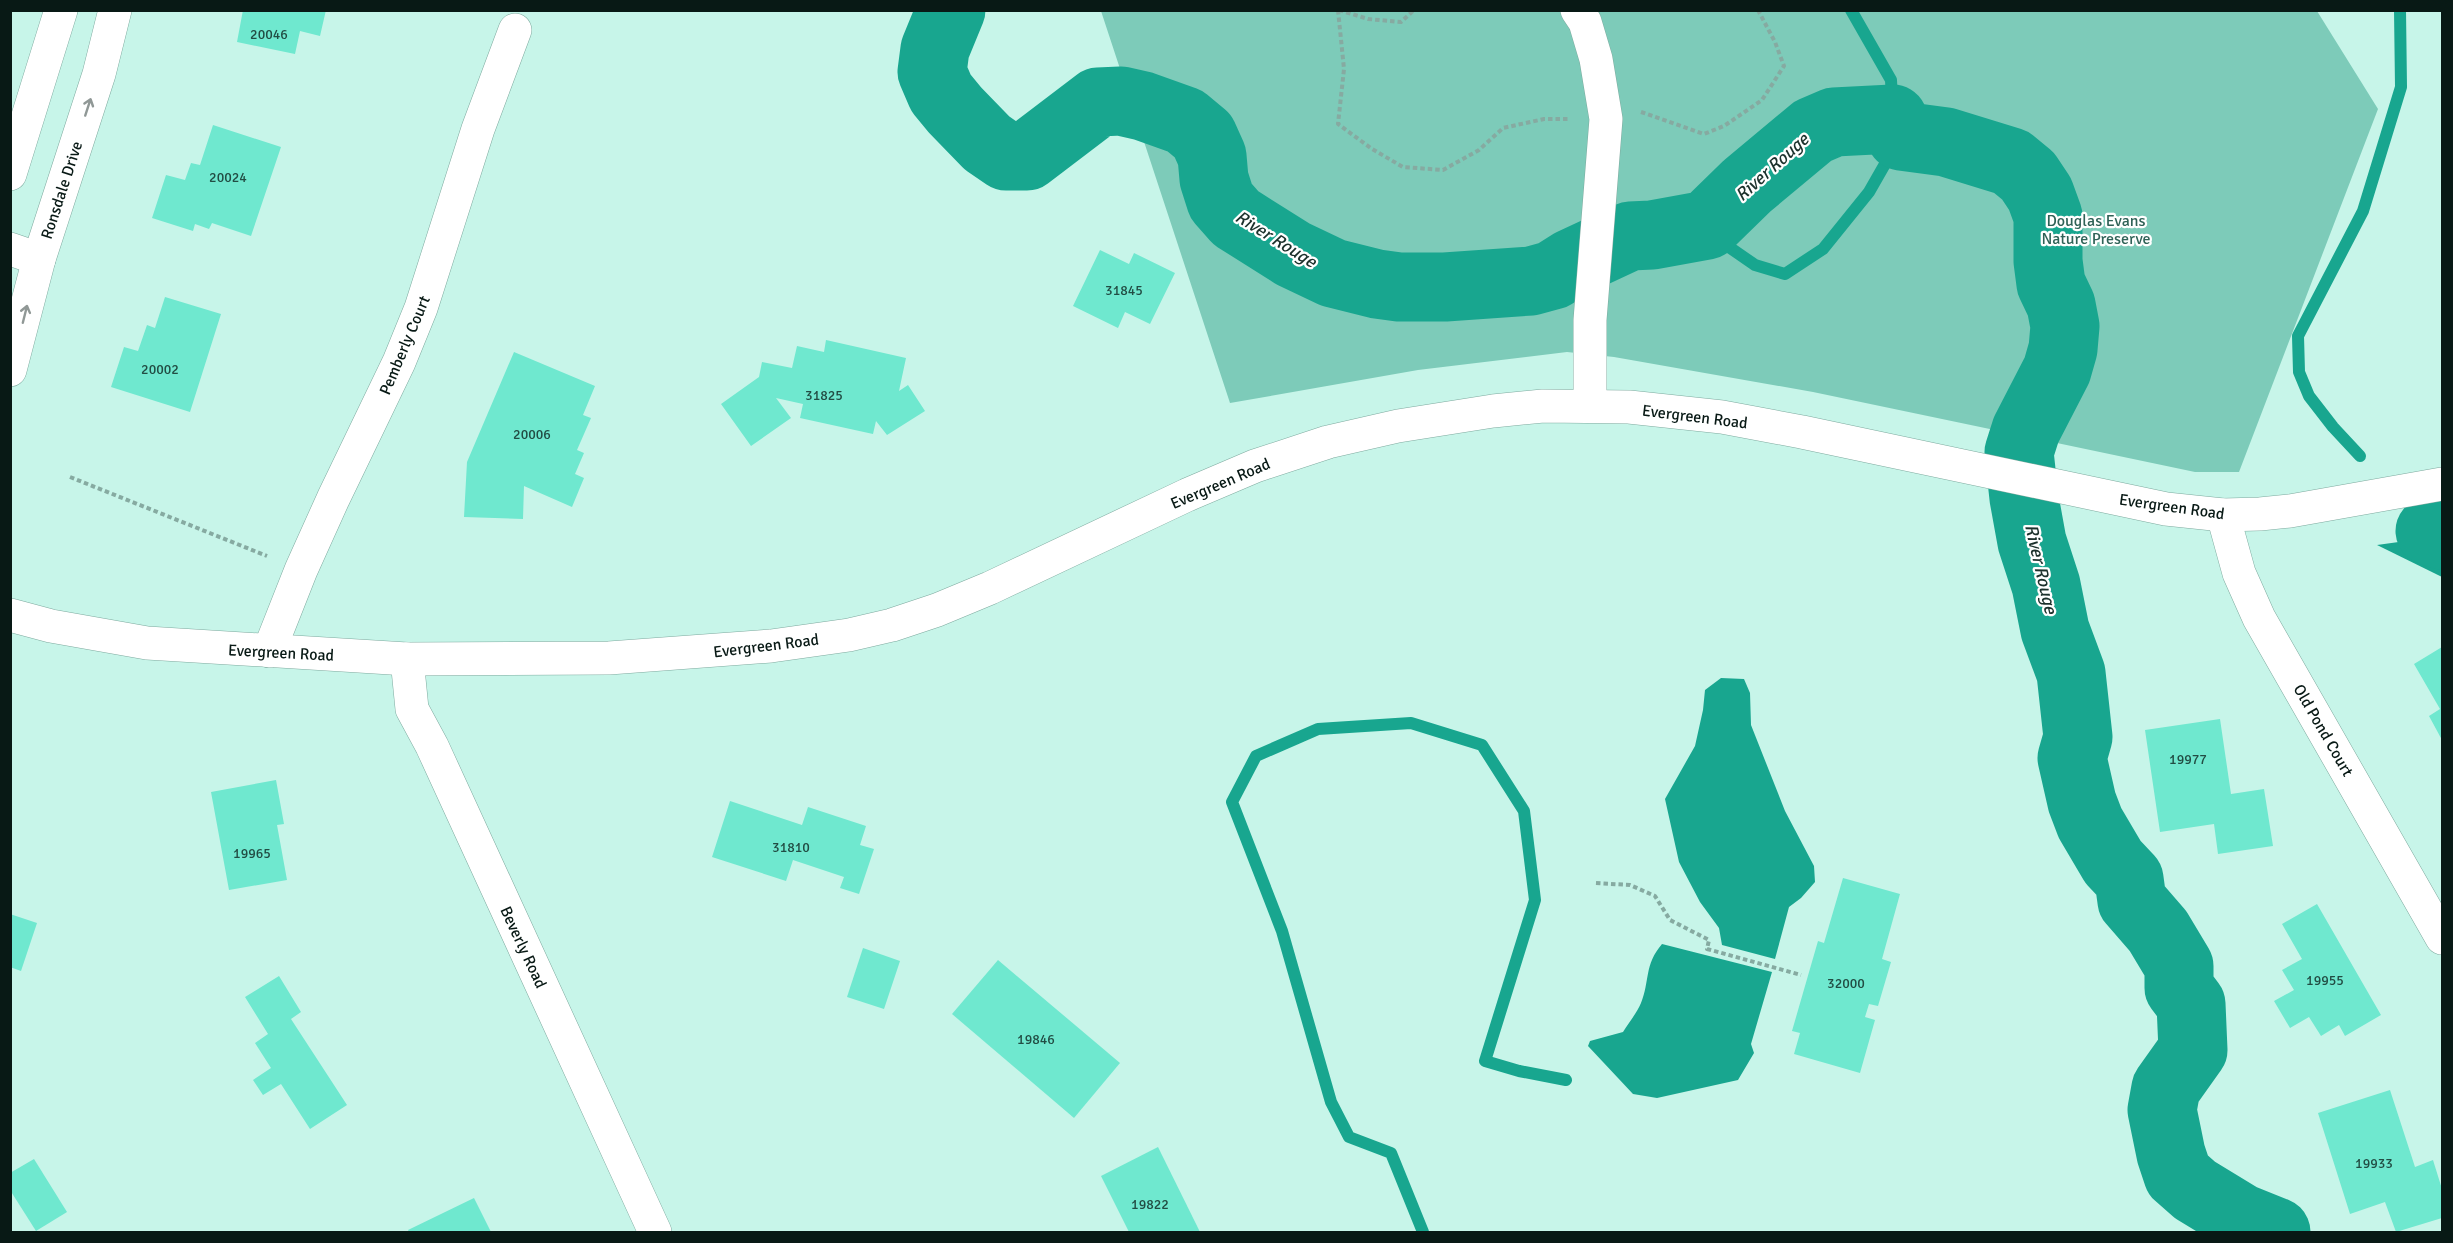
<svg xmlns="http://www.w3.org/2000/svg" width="2453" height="1243" font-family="Signika,sans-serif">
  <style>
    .green { fill: #7dcbb9 }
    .water { fill: #18a68f }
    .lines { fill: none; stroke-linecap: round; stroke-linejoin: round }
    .stream { stroke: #18a68f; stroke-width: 12 }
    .river { stroke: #18a68f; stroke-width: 69 }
    .building { fill: #6fe8cf }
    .minor-casing { stroke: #7eaa9f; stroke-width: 34 }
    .path { stroke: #86aaa1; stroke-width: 4; stroke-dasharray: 4.5 3; stroke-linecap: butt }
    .minor { stroke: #fff; stroke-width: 33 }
    .oneway { stroke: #909896 }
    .labels { text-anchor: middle; stroke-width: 4.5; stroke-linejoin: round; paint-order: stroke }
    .number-label { font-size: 14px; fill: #224d44 }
    .street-label { font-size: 16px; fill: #081915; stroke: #fff }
    .park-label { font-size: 16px; fill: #2f6257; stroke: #fff }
    .water-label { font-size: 18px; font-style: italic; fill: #1c312c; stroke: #fff }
  </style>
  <rect width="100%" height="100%" fill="#c7f5e9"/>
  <path class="green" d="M 1101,11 L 2317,11 L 2378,109 L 2239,472 L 2195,472 L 1813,392 L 1614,357 L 1567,352 L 1418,370 L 1230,403 Z"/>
  <g class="water">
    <path d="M 2442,536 L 2442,577 L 2377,545 Z"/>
    <path d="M 1721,678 L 1744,679 L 1750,693 L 1751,725 L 1785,811 L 1814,866 L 1815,882 L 1801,898 L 1789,907 L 1775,959 L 1722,945 L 1719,928 L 1700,902 L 1679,862 L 1665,799 L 1695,746 L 1703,710 L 1705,690 Z"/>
    <path d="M 1662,944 L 1772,972 L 1751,1044 L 1754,1053 L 1738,1080 L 1657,1098 L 1633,1094 L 1588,1046 L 1590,1041 L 1623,1032 C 1629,1022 1637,1013 1641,1003 C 1650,981 1644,965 1662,944 Z"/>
  </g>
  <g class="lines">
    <g class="stream">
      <path d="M 1851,10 L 1891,80 L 1893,119"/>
      <path d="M 1707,225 L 1726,245 L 1755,265 L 1785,274 L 1823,249 L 1869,192 L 1901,136"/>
      <path d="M 2360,456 L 2333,427 L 2309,396 L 2299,372 L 2298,336 L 2363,211 L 2401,87 L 2400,10"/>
      <path d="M 1423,1232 L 1391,1153 L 1349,1137 L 1331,1102 L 1282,931 L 1232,802 L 1256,756 L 1318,729 L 1411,723 L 1482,745 L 1524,811 L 1535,900 L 1485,1061 L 1519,1071 L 1566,1080"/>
      <path d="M 2231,1232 L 2241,1218"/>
    </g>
    <g class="river">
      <path d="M 951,10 L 935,49 L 932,72 L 941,93 L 955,110 L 987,143 L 1006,156 L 1027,156 L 1098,102 L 1121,101 L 1143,106 L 1185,121 L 1203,136 L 1212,156 L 1214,179 L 1221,201 L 1236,218 L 1293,254 L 1333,273 L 1377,284 L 1399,287 L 1445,287 L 1531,281 L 1553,275 L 1572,263 L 1630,236 L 1652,235 L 1707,225 L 1747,186 L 1813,131 L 1834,122 L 1893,119 L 1901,136 L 1946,142 L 2011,162 L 2028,176 L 2040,194 L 2048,216 L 2048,261 L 2051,284 L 2061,305 L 2065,326 L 2063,349 L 2057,370 L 2026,430 L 2019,452 L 2024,498 L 2032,542 L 2046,585 L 2055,630 L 2071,673 L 2078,737 L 2072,758 L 2082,802 L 2090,823 L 2113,862 L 2129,879 L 2132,901 L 2158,931 L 2179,966 L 2179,988 L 2191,1004 L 2193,1050 L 2166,1088 L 2162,1110 L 2171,1154 L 2178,1175 L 2195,1190 L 2241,1218 L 2276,1232"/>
      <path d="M 2430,531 L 2442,535"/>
    </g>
  </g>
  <g class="building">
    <path d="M 243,10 L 326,10 L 320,36 L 300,31 L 295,54 L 237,42 Z"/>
    <path d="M 213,125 L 281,147 L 251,236 L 212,223 L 209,229 L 195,224 L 193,231 L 152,218 L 166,175 L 185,180 L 191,163 L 200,165 Z"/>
    <path d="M 1100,250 L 1129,264 L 1134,253 L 1175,273 L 1150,324 L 1125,312 L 1118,328 L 1073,306 Z"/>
    <path d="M 165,297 L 221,314 L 190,412 L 111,387 L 124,347 L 138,351 L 147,325 L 155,328 Z"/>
    <path d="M 826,340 L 906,358 L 899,391 L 908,385 L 925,411 L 887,435 L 876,421 L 873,434 L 800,418 L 803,404 L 776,398 L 791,418 L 751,446 L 721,404 L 759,377 L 762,362 L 792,368 L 797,346 L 824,352 Z"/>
    <path d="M 514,352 L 595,386 L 583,415 L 591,418 L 577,450 L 584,453 L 575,474 L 584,478 L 572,507 L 524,486 L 523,519 L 464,517 L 467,462 Z"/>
    <path d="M 2442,647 L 2442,740 L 2429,716 L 2440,709 L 2414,664 Z"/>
    <path d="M 2220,719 L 2231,794 L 2264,789 L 2273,846 L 2218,854 L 2214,824 L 2160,832 L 2145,730 Z"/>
    <path d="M 276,780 L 284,824 L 277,825 L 287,880 L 229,890 L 211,792 Z"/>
    <path d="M 730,801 L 802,825 L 808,807 L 866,826 L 860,845 L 874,849 L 859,894 L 840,888 L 844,877 L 793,860 L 786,881 L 712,857 Z"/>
    <path d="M 1843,878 L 1900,894 L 1882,959 L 1891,962 L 1878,1006 L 1869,1004 L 1865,1017 L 1875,1020 L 1860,1073 L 1794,1054 L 1800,1033 L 1792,1031 L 1818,941 L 1824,943 Z"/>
    <path d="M 2317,904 L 2381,1015 L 2345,1036 L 2339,1025 L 2321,1036 L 2309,1017 L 2290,1028 L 2274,1001 L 2294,990 L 2282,970 L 2302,959 L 2282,924 Z"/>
    <path d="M 10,914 L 37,923 L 21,971 L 10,967 Z"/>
    <path d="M 863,948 L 900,961 L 884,1009 L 847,997 Z"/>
    <path d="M 998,960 L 1120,1063 L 1074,1118 L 952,1014 Z"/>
    <path d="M 279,976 L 301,1012 L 291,1019 L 347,1105 L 310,1129 L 281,1084 L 263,1095 L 253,1080 L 271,1068 L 255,1043 L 268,1034 L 245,997 Z"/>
    <path d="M 2390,1090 L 2415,1167 L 2433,1160 L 2442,1189 L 2442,1218 L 2396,1232 L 2385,1202 L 2350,1214 L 2318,1113 Z"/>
    <path d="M 1158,1147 L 1200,1232 L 1129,1232 L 1101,1176 Z"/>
    <path d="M 34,1159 L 67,1212 L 36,1231 L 10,1190 L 10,1173 Z"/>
    <path d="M 474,1198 L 491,1232 L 409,1232 L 408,1230 Z"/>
  </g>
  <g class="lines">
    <defs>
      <g id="minor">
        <path d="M 1577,10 L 1585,22 L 1596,59 L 1606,119 L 1590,320 L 1590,406"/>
        <path d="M 10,174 L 61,10"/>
        <path d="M 10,249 L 39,259"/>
        <path d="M 10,370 L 39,259 L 99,74 L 115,10"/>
        <path d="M 2223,515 L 2239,573 L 2259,618 L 2442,938"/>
        <path d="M 10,615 L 51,626 L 147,643 L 407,659 L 609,658 L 771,646 L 849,635 L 892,625 L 937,610 L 990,588 L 1187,495 L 1255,466 L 1328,442 L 1398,426 L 1493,411 L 1543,406 L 1629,407 L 1722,417 L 1802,432 L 2166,509 L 2223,515 L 2260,514 L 2290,511 L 2442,484"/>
        <path d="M 269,651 L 301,570 L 333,499 L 399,362 L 421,308 L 478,129 L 515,30"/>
        <path d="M 407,659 L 412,709 L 432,746 L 655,1232"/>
      </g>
    </defs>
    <use href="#minor" class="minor-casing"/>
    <g class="path">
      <path d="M 1338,10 L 1344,69 L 1338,124 L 1372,149 L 1403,167 L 1443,170 L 1479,150 L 1503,128 L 1544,119 L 1569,119"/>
      <path d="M 1339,10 L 1368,19 L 1401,22 L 1414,10"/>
      <path d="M 1641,112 L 1704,134 L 1724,126 L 1762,100 L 1784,66 L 1775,42 L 1758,10"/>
      <path d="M 70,477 L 267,556"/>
      <path d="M 1596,883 L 1630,885 L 1655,896 L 1670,920 L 1709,940 L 1707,949 L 1801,975"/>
    </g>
    <use href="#minor" class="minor"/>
  </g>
  <defs><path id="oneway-shaft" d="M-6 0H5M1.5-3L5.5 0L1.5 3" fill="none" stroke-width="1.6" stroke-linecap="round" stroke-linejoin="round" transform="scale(1.5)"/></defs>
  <g class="oneway">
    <use href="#oneway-shaft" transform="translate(88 107) rotate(-72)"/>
    <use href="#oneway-shaft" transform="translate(25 314) rotate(-76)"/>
  </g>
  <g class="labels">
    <g class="number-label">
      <text x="269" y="39">20046</text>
      <text x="228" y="182">20024</text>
      <text x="1124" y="295">31845</text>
      <text x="160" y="374">20002</text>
      <text x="824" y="400">31825</text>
      <text x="532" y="439">20006</text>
      <text x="2188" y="764">19977</text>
      <text x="791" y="852">31810</text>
      <text x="252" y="858">19965</text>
      <text x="2325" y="985">19955</text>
      <text x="1846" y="988">32000</text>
      <text x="1036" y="1044">19846</text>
      <text x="2374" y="1168">19933</text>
      <text x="1150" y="1209">19822</text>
    </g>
    <g class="street-label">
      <text transform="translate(61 190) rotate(-72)" y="6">Ronsdale Drive</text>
      <text transform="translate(404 345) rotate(-67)" y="6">Pemberly Court</text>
      <text transform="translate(1695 416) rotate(7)" y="6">Evergreen Road</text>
      <text transform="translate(1220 483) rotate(-23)" y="6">Evergreen Road</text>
      <text transform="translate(2172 506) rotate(8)" y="6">Evergreen Road</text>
      <text transform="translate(766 645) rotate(-7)" y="6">Evergreen Road</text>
      <text transform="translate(281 652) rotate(3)" y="6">Evergreen Road</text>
      <text transform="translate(2324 730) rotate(60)" y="6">Old Pond Court</text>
      <text transform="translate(524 947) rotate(65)" y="6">Beverly Road</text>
    </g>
    <g class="park-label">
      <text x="2096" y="226">Douglas Evans<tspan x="2096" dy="18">Nature Preserve</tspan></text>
    </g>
    <g class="water-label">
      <text transform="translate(1772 167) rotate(-42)" y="6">River Rouge</text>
      <text transform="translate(1276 239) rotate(32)" y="6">River Rouge</text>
      <text transform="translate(2041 569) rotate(77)" y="6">River Rouge</text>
    </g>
  </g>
  <rect width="2453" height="1243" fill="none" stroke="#081915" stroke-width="24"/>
</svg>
